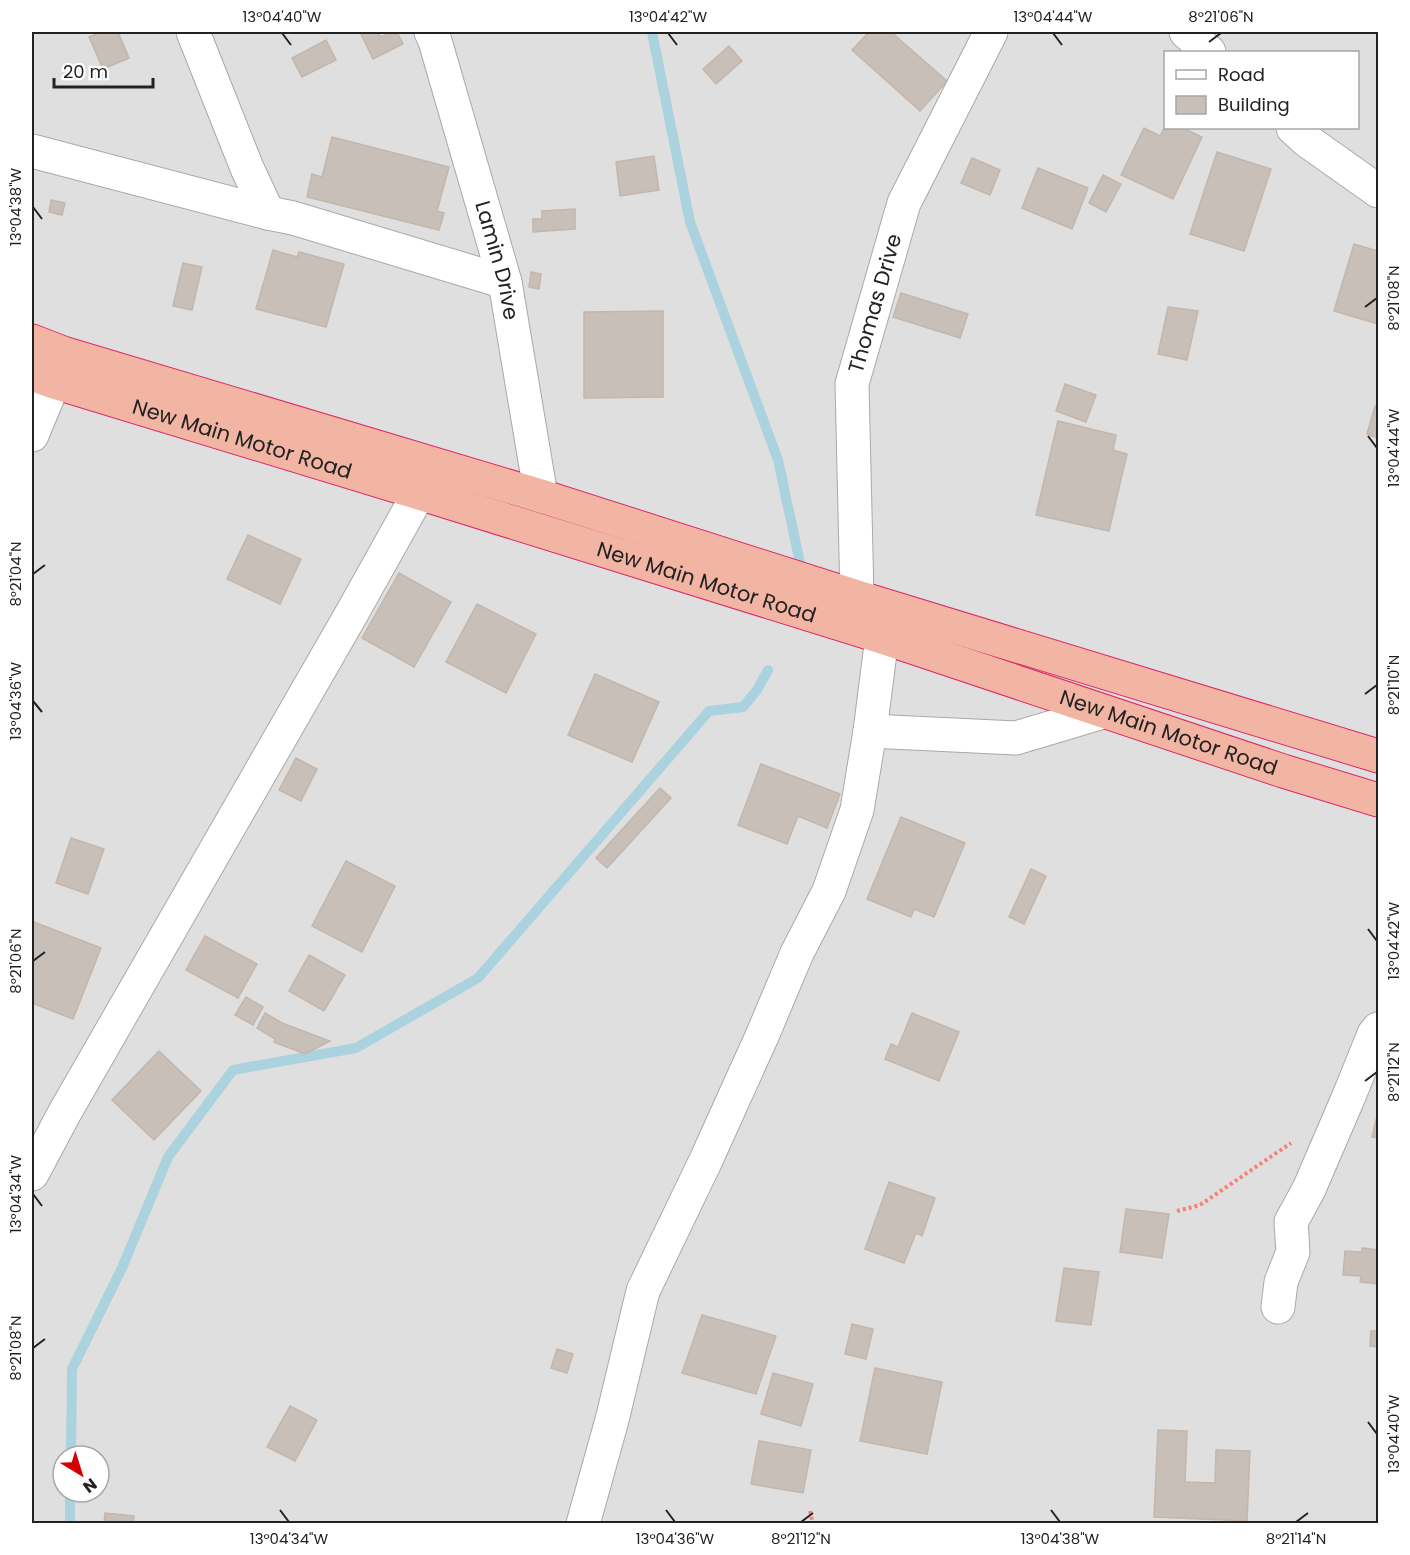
<svg xmlns="http://www.w3.org/2000/svg" width="1410" height="1555" font-family="Poppins,sans-serif">
  <style>
    .residential { fill: #e0dfdf; fill-rule: evenodd }
    .lines { fill: none; stroke-linecap: round; stroke-linejoin: round }
    .stream { stroke: #aad3df; stroke-width: 10 }
    .building { fill: #c7bfb8; stroke: #c4b6ab; stroke-width: 1.5 }
    .minor-casing { stroke: #a9a9a9; stroke-width: 35 }
    .trunk-casing { stroke: #dc2a67; stroke-width: 35 }
    .path { stroke: #fa8072; stroke-width: 4; stroke-dasharray: 3 3; stroke-linecap: butt }
    .minor { stroke: #fff; stroke-width: 33 }
    .trunk { stroke: #f2b4a3; stroke-width: 33 }
    .ticks { fill: none; stroke: #222; stroke-width: 2 }
    .labels { text-anchor: middle; stroke-width: 5; stroke-linejoin: round; paint-order: stroke }
    .street-label { font-size: 21px; fill: #222; stroke: #fff }
    .neatline { fill: none; stroke: #222; stroke-width: 2 }
    .ticks-label { font-size: 15px; text-anchor: middle; fill: #222 }
  </style>
  <rect width="100%" height="100%" fill="#f2efe9"/>
  <path class="residential" d="M 32,32 L 1378,32 L 1378,1523 L 32,1523 ZM 1166,52 L 1358,52 L 1358,128 L 1166,128 ZM 63,1456 L 99,1456 L 99,1492 L 63,1492 Z"/>
  <g class="lines">
    <g class="stream">
      <path d="M 652,32 L 690,222 L 778,460 L 800,563"/>
      <path d="M 71,1456 L 72,1369 L 122,1268 L 168,1157 L 233,1070 L 356,1048 L 478,978 L 709,711 L 743,707 L 757,690 L 768,670"/>
      <path d="M 70,1524 L 70,1492"/>
    </g>
  </g>
  <g class="building">
    <path d="M 102,32 L 118,32 L 129,58 L 103,69 L 89,37 Z"/>
    <path d="M 360,32 L 378,32 L 381,37 L 392,32 L 397,32 L 403,44 L 373,59 Z"/>
    <path d="M 869,32 L 891,32 L 947,81 L 920,111 L 852,50 Z"/>
    <path d="M 326,40 L 336,60 L 302,77 L 292,58 Z"/>
    <path d="M 729,46 L 742,61 L 716,84 L 703,69 Z"/>
    <path d="M 1166,125 L 1166,128 L 1183,128 L 1202,137 L 1173,199 L 1121,175 L 1144,128 L 1160,136 Z"/>
    <path d="M 332,137 L 449,167 L 437,211 L 444,213 L 439,230 L 307,197 L 312,174 L 322,177 Z"/>
    <path d="M 1217,152 L 1271,169 L 1244,251 L 1190,234 Z"/>
    <path d="M 654,156 L 659,190 L 620,196 L 616,162 Z"/>
    <path d="M 972,158 L 1000,170 L 990,195 L 961,183 Z"/>
    <path d="M 1038,168 L 1088,188 L 1072,229 L 1022,208 Z"/>
    <path d="M 1103,175 L 1121,184 L 1106,212 L 1089,203 Z"/>
    <path d="M 51,200 L 65,203 L 62,215 L 49,212 Z"/>
    <path d="M 575,209 L 575,229 L 533,232 L 533,219 L 542,219 L 542,211 Z"/>
    <path d="M 1354,244 L 1378,251 L 1378,324 L 1334,311 Z"/>
    <path d="M 273,250 L 297,257 L 299,252 L 344,264 L 326,327 L 256,309 Z"/>
    <path d="M 183,263 L 202,267 L 192,310 L 173,306 Z"/>
    <path d="M 531,272 L 541,274 L 539,289 L 529,287 Z"/>
    <path d="M 901,293 L 968,314 L 960,338 L 893,317 Z"/>
    <path d="M 1168,307 L 1198,311 L 1187,360 L 1158,354 Z"/>
    <path d="M 663,311 L 663,397 L 584,398 L 584,312 Z"/>
    <path d="M 1065,384 L 1096,395 L 1086,422 L 1056,411 Z"/>
    <path d="M 1375,406 L 1378,407 L 1378,438 L 1367,434 Z"/>
    <path d="M 1058,421 L 1116,435 L 1113,450 L 1127,454 L 1109,531 L 1036,515 Z"/>
    <path d="M 248,535 L 301,559 L 280,604 L 227,579 Z"/>
    <path d="M 399,573 L 451,602 L 414,667 L 362,638 Z"/>
    <path d="M 477,604 L 536,634 L 506,693 L 446,662 Z"/>
    <path d="M 595,674 L 659,702 L 632,762 L 568,735 Z"/>
    <path d="M 296,758 L 317,769 L 301,801 L 279,790 Z"/>
    <path d="M 761,764 L 840,794 L 827,828 L 798,816 L 787,844 L 738,825 Z"/>
    <path d="M 660,788 L 671,798 L 607,868 L 596,858 Z"/>
    <path d="M 901,817 L 965,843 L 934,917 L 914,909 L 911,917 L 867,899 Z"/>
    <path d="M 71,838 L 104,849 L 88,894 L 56,883 Z"/>
    <path d="M 346,861 L 395,886 L 362,952 L 312,926 Z"/>
    <path d="M 1031,869 L 1046,876 L 1024,924 L 1009,917 Z"/>
    <path d="M 34,922 L 101,948 L 73,1019 L 32,1003 L 32,927 Z"/>
    <path d="M 205,936 L 257,964 L 238,998 L 186,970 Z"/>
    <path d="M 309,955 L 345,975 L 324,1011 L 289,991 Z"/>
    <path d="M 246,997 L 263,1007 L 253,1025 L 235,1015 Z"/>
    <path d="M 265,1013 L 282,1023 L 330,1041 L 305,1054 L 274,1042 L 275,1039 L 257,1028 Z"/>
    <path d="M 912,1013 L 959,1032 L 939,1081 L 885,1059 L 891,1044 L 898,1047 Z"/>
    <path d="M 159,1051 L 201,1091 L 154,1140 L 112,1100 Z"/>
    <path d="M 1378,1112 L 1378,1138 L 1372,1137 Z"/>
    <path d="M 889,1182 L 935,1198 L 922,1236 L 916,1233 L 904,1263 L 865,1249 Z"/>
    <path d="M 1126,1209 L 1169,1214 L 1162,1258 L 1120,1252 Z"/>
    <path d="M 1362,1248 L 1378,1250 L 1378,1284 L 1360,1282 L 1361,1276 L 1343,1275 L 1345,1251 L 1362,1252 Z"/>
    <path d="M 1064,1268 L 1099,1272 L 1091,1325 L 1056,1321 Z"/>
    <path d="M 702,1315 L 776,1336 L 756,1394 L 682,1373 Z"/>
    <path d="M 852,1324 L 873,1329 L 866,1359 L 845,1354 Z"/>
    <path d="M 1371,1331 L 1378,1331 L 1378,1347 L 1370,1346 Z"/>
    <path d="M 557,1349 L 573,1354 L 567,1373 L 551,1368 Z"/>
    <path d="M 875,1368 L 942,1382 L 927,1454 L 860,1441 Z"/>
    <path d="M 773,1373 L 813,1384 L 801,1426 L 761,1414 Z"/>
    <path d="M 290,1406 L 317,1420 L 295,1461 L 267,1447 Z"/>
    <path d="M 1158,1430 L 1187,1431 L 1185,1482 L 1215,1483 L 1216,1450 L 1250,1451 L 1247,1521 L 1154,1517 Z"/>
    <path d="M 759,1441 L 811,1450 L 803,1493 L 751,1484 Z"/>
    <path d="M 105,1513 L 134,1516 L 133,1524 L 104,1524 Z"/>
  </g>
  <g class="lines">
    <defs>
      <g id="minor">
        <path d="M 193,32 L 247,168 L 268,213"/>
        <path id="s1" d="M 431,32 L 435,41 L 505,282 L 541,496"/>
        <path d="M 1186,32 L 1209,52"/>
        <path d="M 1293,128 L 1306,140 L 1378,191"/>
        <path d="M 32,151 L 268,213 L 293,218 L 505,282"/>
        <path d="M 32,435 L 54,382"/>
        <path id="s2" d="M 857,597 L 852,384 L 904,203 L 991,32"/>
        <path d="M 870,731 L 1016,738 L 1103,712"/>
        <path d="M 32,1174 L 65,1112 L 352,613 L 419,493"/>
        <path d="M 1278,1307 L 1281,1282 L 1293,1252 L 1291,1222 L 1309,1189 L 1349,1096 L 1374,1034 L 1378,1029"/>
        <path d="M 583,1524 L 612,1420 L 643,1291 L 706,1160 L 762,1036 L 797,953 L 829,891 L 857,810 L 870,731 L 882,637"/>
      </g>
      <g id="trunk">
        <path d="M 32,341 L 63,353 L 541,496 L 857,597 L 1378,756"/>
        <path id="s3" d="M 32,374 L 54,382 L 419,493 L 882,637 L 1283,771 L 1378,800"/>
      </g>
    </defs>
    <use href="#minor" class="minor-casing"/>
    <use href="#trunk" class="trunk-casing"/>
    <g class="path">
      <path d="M 1177,1211 L 1200,1205 L 1291,1143"/>
      <path d="M 810,1511 L 813,1524"/>
    </g>
    <use href="#minor" class="minor"/>
    <use href="#trunk" class="trunk"/>
  </g>
  <path class="ticks" d="M 282,33 L 291,45M 668,33 L 677,45M 1053,33 L 1062,45M 1209,42 L 1221,33M 33,207 L 42,219M 1365,307 L 1377,298M 1368,436 L 1377,448M 33,574 L 45,565M 1365,694 L 1377,685M 33,701 L 42,712M 1368,929 L 1377,941M 33,961 L 45,952M 1365,1081 L 1377,1072M 33,1194 L 42,1206M 33,1348 L 45,1339M 1368,1422 L 1377,1434M 280,1510 L 289,1522M 666,1510 L 675,1522M 1051,1510 L 1060,1522M 801,1522 L 813,1513M 1296,1522 L 1308,1513"/>
  <g class="labels">
    <g class="street-label">
      <text dy="7" stroke="none"><textPath href="#s1" startOffset="238">Lamin Drive</textPath></text>
      <text dy="7" stroke="none"><textPath href="#s2" startOffset="297">Thomas Drive</textPath></text>
      <text dy="7" stroke="none"><textPath href="#s3" startOffset="220">New Main Motor Road</textPath></text>
      <text dy="7" stroke="none"><textPath href="#s3" startOffset="706">New Main Motor Road</textPath></text>
      <text dy="7" stroke="none"><textPath href="#s3" startOffset="1192">New Main Motor Road</textPath></text>
    </g>
  </g>
  <rect width="1410" height="1555" fill="none" stroke="#ffffff" stroke-width="66"/>
  <rect x="1164" y="51" width="195" height="78" fill="#ffffff" stroke="#a7a7a7" stroke-width="1.5"/>
  <rect x="1176" y="70" width="30" height="9" fill="#ffffff" stroke="#a7a7a7" stroke-width="1.5"/>
  <text x="1218" y="81" font-size="18" fill="#222222">Road</text>
  <rect x="1176" y="96" width="30" height="18" fill="#c7bfb8" stroke="#a7a7a7" stroke-width="1.5"/>
  <text x="1218" y="111" font-size="18" fill="#222222">Building</text>
  <g transform="translate(81 1474) rotate(142)"><circle r="28" fill="#ffffff" stroke="#a7a7a7" stroke-width="1.5"/>
  <path d="M0-4.5L10 22L0 15L-10 22Z" fill="#d40000"/>
  <text y="-9" font-size="16" font-weight="bold" text-anchor="middle" fill="#222222">N</text>
  </g>
  <path d="M54 78v9h99v-9" fill="none" stroke="#222222" stroke-width="3"/>
  <text x="63" y="78" font-size="18" fill="#222222" stroke="#ffffff" stroke-width="4.5" paint-order="stroke">20 m</text>
  <rect x="33" y="33" width="1344" height="1489" class="neatline"/>
  <g class="ticks-label">
    <text x="282" y="22">13°04'40"W</text>
    <text x="668" y="22">13°04'42"W</text>
    <text x="1053" y="22">13°04'44"W</text>
    <text x="1221" y="22">8°21'06"N</text>
    <text transform="translate(16 207) rotate(-90)" y="5">13°04'38"W</text>
    <text transform="translate(1394 298) rotate(-90)" y="5">8°21'08"N</text>
    <text transform="translate(1394 448) rotate(-90)" y="5">13°04'44"W</text>
    <text transform="translate(16 574) rotate(-90)" y="5">8°21'04"N</text>
    <text transform="translate(1394 685) rotate(-90)" y="5">8°21'10"N</text>
    <text transform="translate(16 701) rotate(-90)" y="5">13°04'36"W</text>
    <text transform="translate(1394 941) rotate(-90)" y="5">13°04'42"W</text>
    <text transform="translate(16 961) rotate(-90)" y="5">8°21'06"N</text>
    <text transform="translate(1394 1072) rotate(-90)" y="5">8°21'12"N</text>
    <text transform="translate(16 1194) rotate(-90)" y="5">13°04'34"W</text>
    <text transform="translate(16 1348) rotate(-90)" y="5">8°21'08"N</text>
    <text transform="translate(1394 1434) rotate(-90)" y="5">13°04'40"W</text>
    <text x="289" y="1544">13°04'34"W</text>
    <text x="675" y="1544">13°04'36"W</text>
    <text x="801" y="1544">8°21'12"N</text>
    <text x="1060" y="1544">13°04'38"W</text>
    <text x="1296" y="1544">8°21'14"N</text>
  </g>
</svg>
